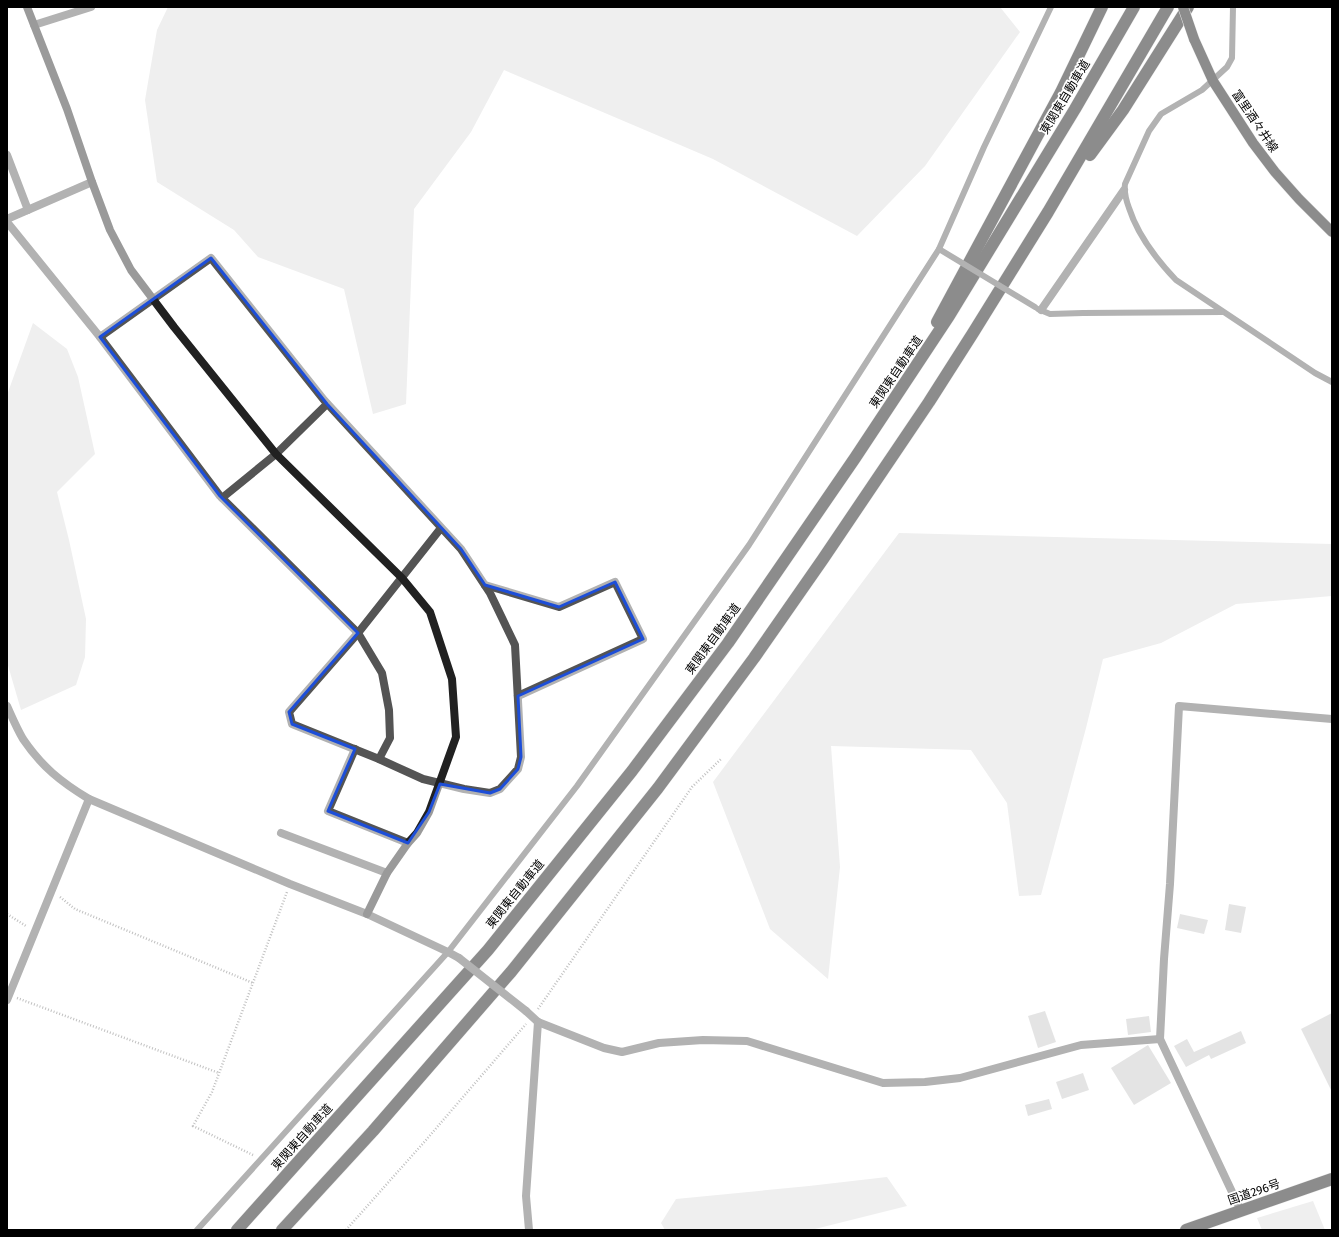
<svg xmlns="http://www.w3.org/2000/svg" width="1339" height="1237" font-family="'Fira Sans','Noto Sans JP',sans-serif">
  <style>
    .green { fill: #dbdbdb }
    .building { fill: #c4c4c4 }
    .lines { fill: none; stroke-linecap: round; stroke-linejoin: round }
    .primary-casing { stroke: #dbdbdb; stroke-width: 11 }
    .highway-casing { stroke: #dbdbdb; stroke-width: 13 }
    .path { stroke: #767676; stroke-width: 2.5; stroke-dasharray: 1 2; stroke-linecap: butt }
    .lane { stroke: #545454; stroke-width: 6 }
    .street { stroke: #545454; stroke-width: 8 }
    .secondary { stroke: #212121; stroke-width: 8 }
    .primary { stroke: #000; stroke-width: 10 }
    .highway { stroke: #000; stroke-width: 12 }
    .primary-bridge-casing { stroke: #dbdbdb; stroke-width: 11; stroke-linecap: butt }
    .lane-bridge { stroke: #545454; stroke-width: 6 }
    .street-bridge { stroke: #545454; stroke-width: 8 }
    .primary-bridge { stroke: #000; stroke-width: 10 }
    .marked { fill: none; stroke: #1d4ed8; stroke-width: 3; stroke-linejoin: round }
    .labels { text-anchor: middle; stroke-width: 3.5; stroke-linejoin: round; paint-order: stroke }
    .street-label { font-size: 12px; fill: #000; stroke: #fff }
  </style>
  <rect width="100%" height="100%" fill="#fff"/>
  <g class="green">
    <path d="M 168,7 L 1000,7 L 1020,32 L 925,166 L 857,236 L 713,159 L 504,70 L 471,132 L 414,209 L 406,404 L 373,414 L 344,289 L 258,257 L 234,230 L 157,182 L 145,100 L 157,30 Z"/>
    <path d="M 33,323 L 67,349 L 78,377 L 95,454 L 57,492 L 69,540 L 86,619 L 85,657 L 76,685 L 21,710 L 7,662 L 7,395 Z"/>
    <path d="M 899,533 L 1332,544 L 1332,596 L 1236,604 L 1161,643 L 1103,659 L 1086,728 L 1041,895 L 1019,896 L 1007,803 L 971,750 L 831,746 L 840,867 L 828,979 L 770,929 L 713,782 Z"/>
    <path d="M 887,1177 L 907,1206 L 811,1230 L 665,1230 L 661,1223 L 676,1199 L 809,1186 Z"/>
    <path d="M 1313,1201 L 1325,1230 L 1262,1230 L 1257,1218 Z"/>
  </g>
  <g class="building">
    <path d="M 1229,904 L 1246,907 L 1241,933 L 1225,930 Z"/>
    <path d="M 1180,914 L 1208,920 L 1204,934 L 1177,928 Z"/>
    <path d="M 1045,1011 L 1056,1042 L 1038,1048 L 1028,1016 Z"/>
    <path d="M 1332,1013 L 1332,1092 L 1301,1029 Z"/>
    <path d="M 1149,1016 L 1151,1032 L 1128,1035 L 1126,1019 Z"/>
    <path d="M 1241,1031 L 1246,1043 L 1211,1059 L 1209,1055 L 1186,1067 L 1174,1046 L 1187,1039 L 1194,1052 Z"/>
    <path d="M 1148,1045 L 1171,1083 L 1134,1105 L 1111,1068 Z"/>
    <path d="M 1083,1073 L 1089,1090 L 1062,1099 L 1056,1082 Z"/>
    <path d="M 1049,1099 L 1052,1109 L 1028,1116 L 1025,1105 Z"/>
  </g>
  <g class="lines">
    <defs>
      <path id="primary" d="M 1194,39 L 1213,81 L 1253,143 L 1275,172 L 1299,199 L 1332,232"/>
      <g id="highway">
        <path d="M 1090,155 L 1123,110 L 1188,7"/>
        <path d="M 937,322 L 1061,92 L 1102,7"/>
        <path d="M 237,1230 L 488,950 L 632,771 L 728,643 L 855,458 L 949,316 L 1075,109 L 1134,7"/>
        <path d="M 282,1230 L 373,1131 L 511,972 L 658,788 L 754,658 L 823,559 L 929,402 L 973,333 L 1048,212 L 1168,7"/>
        <path d="M 1186,1230 L 1332,1179"/>
      </g>
    </defs>
    <use href="#primary" class="primary-casing"/>
    <use href="#highway" class="highway-casing"/>
    <g class="path">
      <path d="M 60,897 L 75,909 L 253,983"/>
      <path d="M 7,914 L 26,926"/>
      <path d="M 17,998 L 219,1073"/>
      <path d="M 538,1009 L 692,787 L 721,759"/>
      <path d="M 253,1155 L 193,1126 L 212,1092 L 287,892"/>
      <path d="M 346,1230 L 426,1140 L 526,1024"/>
    </g>
    <g class="lane">
      <path d="M 1233,7 L 1232,58 L 1227,67 L 1202,90 L 1161,114 L 1149,131 L 1125,184 C 1124,192 1126,200 1129,208 C 1138,236 1156,259 1176,280 L 1315,373 L 1332,382"/>
      <path d="M 1038,309 L 1050,314 L 1083,313 L 1222,312"/>
      <path d="M 197,1230 L 448,952 L 577,786 L 749,545 L 939,249 L 984,147 L 1051,7"/>
    </g>
    <g class="street">
      <path d="M 34,25 L 91,7"/>
      <path d="M 7,155 L 28,210"/>
      <path d="M 7,219 L 92,182"/>
      <path d="M 7,222 L 100,337 L 220,496 L 358,633 L 382,673 L 389,710 L 390,738 L 379,759"/>
      <path d="M 1041,310 L 1124,190"/>
      <path d="M 100,337 L 211,258 L 324,400 L 461,549 L 490,593 L 515,645 L 521,757 L 518,769 L 500,789 L 490,793 L 464,789 L 423,779 L 379,759 L 292,724 L 289,712 L 358,633 L 441,528"/>
      <path d="M 222,498 L 276,454 L 327,404"/>
      <path d="M 485,585 L 559,607 L 615,582 L 643,639 L 518,696"/>
      <path d="M 7,706 C 12,717 17,729 23,739 C 42,767 61,782 89,799 L 290,884 L 367,914 L 448,952 L 459,958"/>
      <path d="M 355,749 L 328,811 L 408,843"/>
      <path d="M 281,833 L 387,873"/>
      <path d="M 7,1000 L 89,799"/>
      <path d="M 526,1011 L 538,1022 L 604,1048 L 622,1052 L 659,1043 L 703,1040 L 747,1041 L 883,1083 L 925,1082 L 960,1078 L 1081,1045 L 1160,1039"/>
      <path d="M 1241,1211 L 1160,1039 L 1164,959 L 1170,884 L 1179,706 L 1332,719"/>
      <path d="M 529,1230 L 526,1196 L 538,1022"/>
    </g>
    <path class="secondary" d="M 27,7 L 67,109 L 92,182 L 110,230 L 131,270 L 174,327 L 276,454 L 402,578 L 430,612 L 452,679 L 456,737 L 429,812 L 417,833 L 408,843 L 387,873 L 367,914"/>
    <use href="#primary" class="primary"/>
    <use href="#highway" class="highway"/>
    <defs>
      <path id="primary-bridge" d="M 1183,7 L 1194,39"/>
    </defs>
    <use href="#primary-bridge" class="primary-bridge-casing"/>
    <path class="lane-bridge" d="M 939,249 L 1035,307"/>
    <path class="street-bridge" d="M 459,958 L 526,1011"/>
    <use href="#primary-bridge" class="primary-bridge"/>
  </g>
  <path d="M0 0H1339V1237H0ZM 211,258 L 327,404 L 461,549 L 485,585 L 559,607 L 615,582 L 643,639 L 518,696 L 521,757 L 518,769 L 500,789 L 490,793 L 440,784 L 429,812 L 408,843 L 328,811 L 355,749 L 292,724 L 289,712 L 358,633 L 220,496 L 100,337 Z" fill="#fff" fill-opacity=".55" fill-rule="evenodd"/>
  <path class="marked" d="M 211,258 L 327,404 L 461,549 L 485,585 L 559,607 L 615,582 L 643,639 L 518,696 L 521,757 L 518,769 L 500,789 L 490,793 L 440,784 L 429,812 L 408,843 L 328,811 L 355,749 L 292,724 L 289,712 L 358,633 L 220,496 L 100,337 Z"/>
  <g class="labels">
    <g class="street-label">
      <text transform="translate(1065 97) rotate(-59)" y="4">東関東自動車道</text>
      <text transform="translate(1255 121) rotate(56)" y="4">富里酒々井線</text>
      <text transform="translate(896 372) rotate(-56)" y="4">東関東自動車道</text>
      <text transform="translate(713 639) rotate(-54)" y="4">東関東自動車道</text>
      <text transform="translate(515 894) rotate(-51)" y="4">東関東自動車道</text>
      <text transform="translate(302 1137) rotate(-48)" y="4">東関東自動車道</text>
      <text transform="translate(1254 1192) rotate(-19)" y="4">国道296号</text>
    </g>
  </g>
  <rect width="1339" height="1237" fill="none" stroke="#000000" stroke-width="16"/>
</svg>
